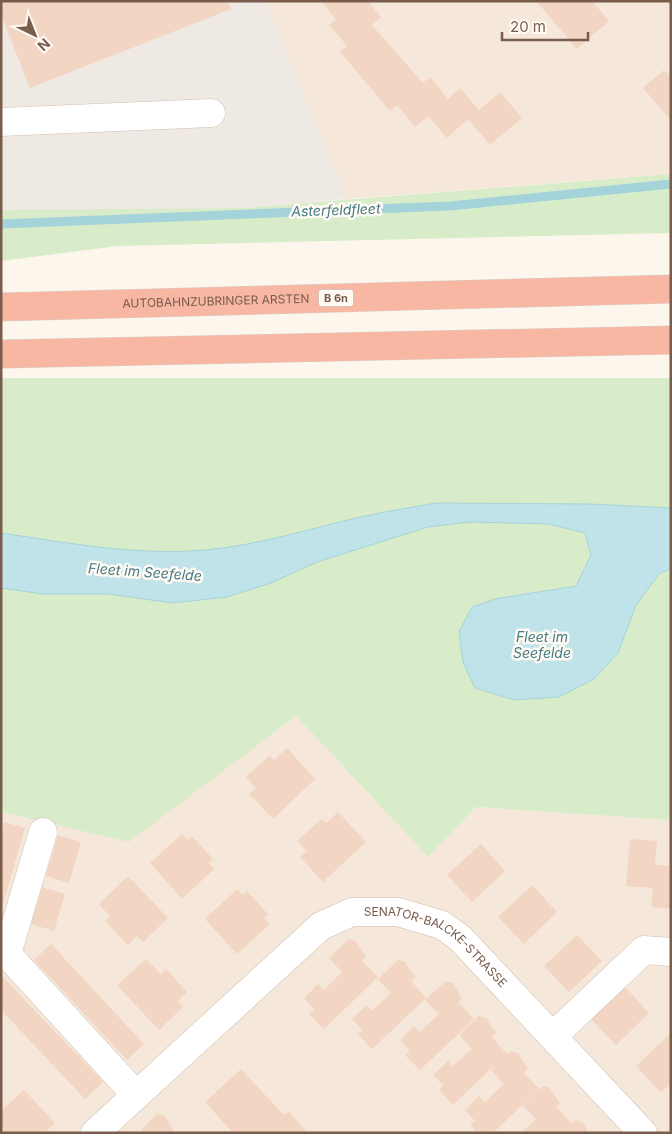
<svg xmlns="http://www.w3.org/2000/svg" width="672" height="1134" font-family="Inter,sans-serif">
  <style>
    .residential { fill: #f5e8da }
    .industrial { fill: #efe9e4 }
    .green { fill: #d8ecc9 }
    .water { fill: #bfe3e8; stroke: #a5d3da }
    .lines { fill: none; stroke-linecap: round; stroke-linejoin: round }
    .stream { stroke: #a5d3da; stroke-width: 9 }
    .building { fill: #f3d5c3 }
    .minor-casing { stroke: #d1beb0; stroke-width: 29 }
    .highway-casing { stroke: #dad1cd; stroke-width: 29 }
    .minor { stroke: #fff; stroke-width: 28 }
    .highway { stroke: #f7b7a3; stroke-width: 28 }
    .labels { text-anchor: middle; stroke-width: 5; stroke-linejoin: round; paint-order: stroke }
    .shield { fill: #fffaf3; stroke: #a28b7f; stroke-width: 1 }
    .shield-label { font-size: 11px; font-weight: bold; fill: #7a5c4d }
    .street-label { font-size: 12px; fill: #7a5c4d; stroke: #fffaf3 }
    .water-label { font-size: 14px; font-style: italic; fill: #437c86; stroke: #fffaf3 }
  </style>
  <rect width="100%" height="100%" fill="#fdf6ec"/>
  <g class="residential">
    <path d="M 265,1 L 671,1 L 671,174 L 347,199 Z"/>
    <path d="M 296,716 L 428,857 L 476,807 L 671,820 L 671,1133 L 1,1133 L 1,812 L 129,841 Z"/>
  </g>
  <path class="industrial" d="M 1,1 L 265,1 L 347,199 L 242,208 L 1,214 Z"/>
  <g class="green">
    <path d="M 671,174 L 671,233 L 118,246 L 1,261 L 1,210 L 242,208 Z"/>
    <path d="M 1,378 L 671,378 L 671,820 L 476,807 L 428,857 L 296,716 L 129,842 L 1,812 Z"/>
  </g>
  <path class="water" d="M 436,503 L 590,504 L 671,508 L 671,569 L 660,573 L 636,605 L 618,653 L 594,679 L 559,697 L 514,700 L 475,688 L 463,662 L 459,632 L 472,607 L 495,599 L 576,586 L 591,555 L 585,533 L 549,524 L 470,522 L 428,527 L 317,562 L 271,583 L 227,597 L 173,603 L 108,594 L 43,594 L 1,588 L 1,533 C 69,543 137,556 205,550 C 260,545 312,528 365,516 C 389,511 413,507 436,503 Z"/>
  <g class="lines">
    <path class="stream" d="M 1,224 L 450,206 L 671,184"/>
  </g>
  <g class="building">
    <path d="M 1,1 L 227,1 L 231,9 L 30,88 L 1,15 Z"/>
    <path d="M 321,1 L 368,1 L 381,17 L 372,25 L 423,83 L 430,77 L 448,99 L 460,88 L 479,110 L 500,92 L 522,118 L 490,145 L 468,119 L 447,138 L 428,116 L 415,127 L 397,105 L 390,111 L 340,52 L 347,46 L 329,25 L 336,19 Z"/>
    <path d="M 536,1 L 592,1 L 609,21 L 577,49 Z"/>
    <path d="M 664,70 L 671,77 L 671,120 L 643,88 Z"/>
    <path d="M 287,748 L 315,779 L 273,819 L 249,794 L 256,788 L 246,777 L 270,755 L 274,760 Z"/>
    <path d="M 338,812 L 366,842 L 323,882 L 300,857 L 307,851 L 297,841 L 321,819 L 326,823 Z"/>
    <path d="M 4,822 L 25,828 L 2,907 L 1,832 Z"/>
    <path d="M 182,834 L 188,840 L 192,836 L 203,848 L 213,859 L 209,863 L 214,869 L 182,899 L 150,863 Z"/>
    <path d="M 58,835 L 81,842 L 69,883 L 46,876 Z"/>
    <path d="M 630,839 L 657,841 L 655,865 L 671,866 L 671,909 L 651,907 L 653,888 L 626,886 Z"/>
    <path d="M 481,844 L 505,871 L 472,902 L 447,875 Z"/>
    <path d="M 128,876 L 168,918 L 143,942 L 137,936 L 128,945 L 105,921 L 110,916 L 99,904 Z"/>
    <path d="M 532,885 L 557,912 L 524,944 L 498,917 Z"/>
    <path d="M 42,887 L 65,894 L 54,931 L 31,924 Z"/>
    <path d="M 237,889 L 243,895 L 247,891 L 258,903 L 268,914 L 264,918 L 270,924 L 237,954 L 205,919 Z"/>
    <path d="M 577,935 L 602,961 L 569,992 L 544,966 Z"/>
    <path d="M 349,939 L 356,941 L 366,957 L 362,961 L 378,977 L 324,1029 L 309,1014 L 314,1009 L 304,998 L 318,984 L 324,990 L 342,972 L 329,958 Z"/>
    <path d="M 51,944 L 144,1044 L 127,1060 L 34,960 Z"/>
    <path d="M 146,959 L 161,974 L 166,969 L 187,992 L 178,1001 L 183,1007 L 159,1030 L 117,985 Z"/>
    <path d="M 398,960 L 405,962 L 415,977 L 411,981 L 426,998 L 372,1049 L 358,1034 L 362,1030 L 352,1019 L 367,1005 L 372,1011 L 391,993 L 378,979 Z"/>
    <path d="M 1,975 L 103,1082 L 85,1099 L 1,1010 Z"/>
    <path d="M 446,981 L 453,983 L 462,999 L 458,1002 L 474,1019 L 420,1070 L 405,1055 L 410,1051 L 400,1040 L 414,1026 L 420,1032 L 439,1014 L 425,1000 Z"/>
    <path d="M 624,986 L 649,1013 L 616,1045 L 590,1018 Z"/>
    <path d="M 479,1016 L 486,1018 L 496,1033 L 492,1037 L 507,1054 L 510,1051 L 518,1053 L 528,1069 L 524,1073 L 539,1089 L 493,1133 L 478,1133 L 470,1125 L 475,1121 L 465,1110 L 479,1096 L 485,1102 L 504,1084 L 491,1070 L 498,1062 L 453,1105 L 439,1090 L 443,1085 L 433,1075 L 448,1061 L 453,1066 L 472,1049 L 459,1035 Z"/>
    <path d="M 669,1035 L 671,1036 L 671,1083 L 661,1093 L 636,1066 Z"/>
    <path d="M 241,1069 L 284,1115 L 289,1112 L 308,1133 L 233,1133 L 205,1102 Z"/>
    <path d="M 543,1086 L 550,1088 L 560,1104 L 556,1107 L 572,1124 L 576,1120 L 583,1123 L 589,1133 L 521,1133 L 536,1119 L 523,1105 Z"/>
    <path d="M 24,1090 L 55,1123 L 44,1133 L 1,1133 L 1,1111 Z"/>
    <path d="M 157,1114 L 165,1116 L 175,1133 L 138,1133 Z"/>
  </g>
  <g class="lines">
    <defs>
      <g id="minor">
        <path d="M 1,122 L 211,113"/>
        <path d="M 43,832 L 7,954 L 136,1095"/>
        <path d="M 553,1036 L 644,950 L 671,952"/>
        <path id="s1" d="M 95,1133 L 321,926 L 352,912 L 398,912 L 442,925 L 460,938 L 643,1133"/>
      </g>
      <g id="highway">
        <path id="s2" d="M 1,307 L 671,289"/>
        <path d="M 1,354 L 671,340"/>
      </g>
    </defs>
    <use href="#minor" class="minor-casing"/>
    <use href="#highway" class="highway-casing"/>
    <use href="#minor" class="minor"/>
    <use href="#highway" class="highway"/>
  </g>
  <g class="labels">
    <rect class="shield" x="318.5" y="289.5" width="35" height="17" rx="4"/>
    <g class="shield-label">
      <text x="336" y="302">B 6n</text>
    </g>
    <g class="street-label">
      <text dy="4" stroke="none"><textPath href="#s2" startOffset="215">AUTOBAHNZUBRINGER ARSTEN</textPath></text>
      <text dy="4" stroke="none"><textPath href="#s1" startOffset="436">SENATOR-BALCKE-STRASSE</textPath></text>
    </g>
    <g class="water-label">
      <text transform="translate(336 210) rotate(-2)" y="5">Asterfeldfleet</text>
      <text transform="translate(145 572) rotate(4)" y="5">Fleet im Seefelde</text>
      <text x="542" y="642">Fleet im<tspan x="542" dy="16">Seefelde</tspan></text>
    </g>
  </g>
  <rect width="672" height="1134" fill="none" stroke="#7a5c4d" stroke-width="5"/>
  <g transform="translate(35 35) rotate(137)" stroke="#fffaf3" stroke-width="4" paint-order="stroke">
  <path d="M0-4L9 19L0 12L-9 19Z" fill="#7a5c4d"/>
  <text y="-8" font-size="14" font-weight="bold" text-anchor="middle" fill="#7a5c4d">N</text>
  </g>
  <path d="M502 32v8h86v-8" fill="none" stroke="#7a5c4d" stroke-width="2.5"/>
  <text x="510" y="32" font-size="15" fill="#7a5c4d" stroke="#fffaf3" stroke-width="4" paint-order="stroke">20 m</text>
</svg>
